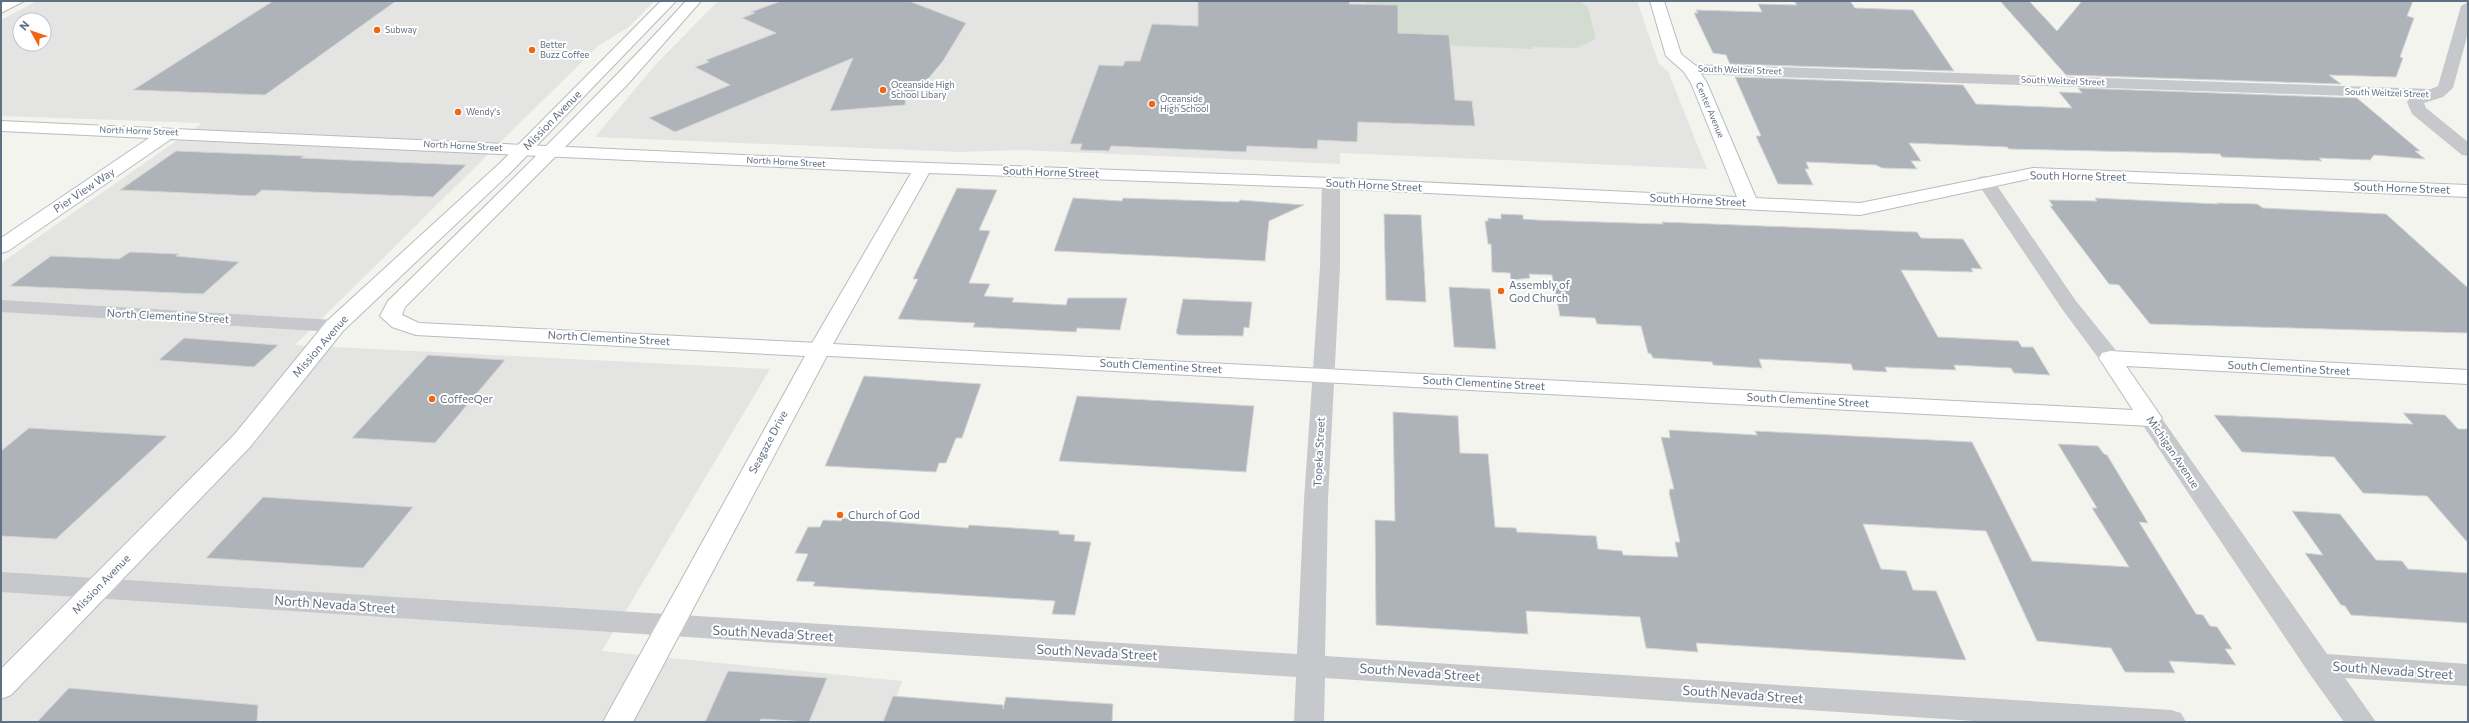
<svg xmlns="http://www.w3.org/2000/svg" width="2469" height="723" font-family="Commissioner,sans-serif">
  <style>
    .built { fill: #e4e5e3; fill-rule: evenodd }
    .green { fill: #d3dcd0 }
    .building { fill: #aeb3ba; stroke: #d5d5d3 }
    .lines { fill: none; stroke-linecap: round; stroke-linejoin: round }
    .secondary-casing { stroke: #b8bbc0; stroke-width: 2 }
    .primary-casing { stroke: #b8bbbf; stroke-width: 2 }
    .street { fill: #c6c8cc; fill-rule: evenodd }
    .secondary { fill: #fff; fill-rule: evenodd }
    .primary { fill: #fff; fill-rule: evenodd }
    .poi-dot { fill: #f06614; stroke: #fff; stroke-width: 1.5 }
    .labels { text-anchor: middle; stroke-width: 4; stroke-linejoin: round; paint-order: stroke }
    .far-poi-label { font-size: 9px; fill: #616f83; stroke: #fff; text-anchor: start }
    .far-street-label { font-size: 9px; fill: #616f83; stroke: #fff }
    .street-label { font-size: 11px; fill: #616f83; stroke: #fff }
    .poi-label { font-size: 11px; fill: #616f83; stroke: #fff; text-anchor: start }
    .near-street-label { font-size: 13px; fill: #616f83; stroke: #fff }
  </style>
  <rect width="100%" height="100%" fill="#f4f4ef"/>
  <g class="built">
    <path d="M 37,1 L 654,1 L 629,27 L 598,46 L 295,345 L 770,369 L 602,651 L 902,681 L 888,722 L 1,722 L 1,263 L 202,123 L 1,116 L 1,20 ZM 20,20 L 44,20 L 44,44 L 20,44 Z"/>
    <path d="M 718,1 L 1637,1 L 1659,64 L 1668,71 L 1707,169 L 1340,153 L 1340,164 L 1021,150 L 960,152 L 595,137 L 657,63 Z"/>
  </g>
  <path class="green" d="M 1366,1 L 1579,1 L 1588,7 L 1596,39 L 1576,48 L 1533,47 L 1533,49 L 1367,42 Z"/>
  <g class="building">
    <path d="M 273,1 L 396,1 L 265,95 L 133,90 Z"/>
    <path d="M 781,1 L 909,1 L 966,23 L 943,61 L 917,92 L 906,92 L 905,105 L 830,111 L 853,58 L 675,132 L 649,118 L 730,85 L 695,67 L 709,62 L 706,60 L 776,33 L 742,18 L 755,13 L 751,12 Z"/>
    <path d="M 1198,1 L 1350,1 L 1349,4 L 1398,5 L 1398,33 L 1449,35 L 1455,100 L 1472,101 L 1475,126 L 1358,122 L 1357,142 L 1318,140 L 1317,149 L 1247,146 L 1246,152 L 1111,146 L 1109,151 L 1080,150 L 1082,144 L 1070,144 L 1099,65 L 1123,66 L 1125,61 L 1140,61 L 1152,24 L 1198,26 Z"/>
    <path d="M 1794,1 L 1850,1 L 1855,8 L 1913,10 L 1954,71 L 1730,64 L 1726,55 L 1713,53 L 1694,13 L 1698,13 L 1696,10 L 1762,12 L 1758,4 L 1797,5 Z"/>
    <path d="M 2000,1 L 2029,1 L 2057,31 L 2082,1 L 2413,1 L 2407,16 L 2414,18 L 2400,57 L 2403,58 L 2396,77 L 2329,75 L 2341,84 L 2066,75 Z"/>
    <path d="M 1735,77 L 1963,85 L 1976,104 L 2072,108 L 2059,92 L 2082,93 L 2078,88 L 2357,98 L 2420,151 L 2415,151 L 2425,159 L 2374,155 L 2370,160 L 2319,158 L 2322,161 L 2222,157 L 2220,154 L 2187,153 L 2009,149 L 2007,147 L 1909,143 L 1921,161 L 1911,161 L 1917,169 L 1882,168 L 1876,165 L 1806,162 L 1809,169 L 1805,169 L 1813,185 L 1778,184 L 1756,136 L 1761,136 Z"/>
    <path d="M 176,151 L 304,156 L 301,158 L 466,165 L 433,197 L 262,190 L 255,196 L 120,190 Z"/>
    <path d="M 957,188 L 997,190 L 979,230 L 990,231 L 969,283 L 990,284 L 984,296 L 1014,298 L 1012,302 L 1066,305 L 1068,298 L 1127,298 L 1120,330 L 1077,328 L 1076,332 L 973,327 L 975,323 L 898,319 L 918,279 L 913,279 Z"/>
    <path d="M 1073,198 L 1122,201 L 1123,198 L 1239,202 L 1240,200 L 1304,205 L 1269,221 L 1265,261 L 1054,251 Z"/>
    <path d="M 2095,198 L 2218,204 L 2216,203 L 2257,204 L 2263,208 L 2386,214 L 2468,288 L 2468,333 L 2150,324 L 2119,285 L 2109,284 L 2050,206 L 2053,206 L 2049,200 L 2097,201 Z"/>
    <path d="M 1384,214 L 1421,215 L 1426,302 L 1386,300 Z"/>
    <path d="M 1501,214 L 1523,215 L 1523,219 L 1536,220 L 1663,224 L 1662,222 L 1917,232 L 1921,238 L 1963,239 L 1982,269 L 1971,268 L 1973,272 L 1901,270 L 1938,337 L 2018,341 L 2022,347 L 2033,347 L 2050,375 L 2014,373 L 2011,368 L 1954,365 L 1956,370 L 1885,367 L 1887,372 L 1853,370 L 1851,364 L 1759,359 L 1762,368 L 1713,365 L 1712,362 L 1653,358 L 1651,354 L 1648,353 L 1641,326 L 1597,324 L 1595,318 L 1560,316 L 1552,275 L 1529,274 L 1530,278 L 1511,280 L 1510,273 L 1492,272 L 1491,244 L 1488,244 L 1485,221 L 1488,221 L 1488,218 L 1501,219 Z"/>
    <path d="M 130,252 L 179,254 L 176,256 L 239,262 L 203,294 L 10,286 L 51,256 L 119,259 Z"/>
    <path d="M 1449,287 L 1490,289 L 1496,349 L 1454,347 Z"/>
    <path d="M 1183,299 L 1252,302 L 1249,328 L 1244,327 L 1243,336 L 1179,335 L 1176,333 Z"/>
    <path d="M 184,338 L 278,345 L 254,367 L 159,360 Z"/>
    <path d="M 428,355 L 505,360 L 435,443 L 352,438 Z"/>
    <path d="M 864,376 L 981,384 L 962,438 L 956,438 L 946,463 L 939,463 L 936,472 L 825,466 Z"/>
    <path d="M 1077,396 L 1254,406 L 1246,472 L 1059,461 Z"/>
    <path d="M 1393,412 L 1458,416 L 1460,453 L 1488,454 L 1495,527 L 1516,528 L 1517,532 L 1596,536 L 1598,549 L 1622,551 L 1623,555 L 1678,557 L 1675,542 L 1680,542 L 1669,492 L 1670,489 L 1674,489 L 1661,437 L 1670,438 L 1669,430 L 1757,435 L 1755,431 L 1972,442 L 2032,561 L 2129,567 L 2092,508 L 2097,508 L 2058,444 L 2098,446 L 2104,454 L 2107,455 L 2148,523 L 2139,522 L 2196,614 L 2203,615 L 2210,626 L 2217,627 L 2232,649 L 2225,649 L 2236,665 L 2169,661 L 2175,673 L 2125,672 L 2111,648 L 2037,641 L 1986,531 L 1863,524 L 1881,569 L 1906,571 L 1913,590 L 1936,591 L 1966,660 L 1696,643 L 1698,652 L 1646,648 L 1640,617 L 1526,611 L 1528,634 L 1376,625 L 1375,520 L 1395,521 Z"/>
    <path d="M 2403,413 L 2445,415 L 2458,429 L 2468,429 L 2468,543 L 2427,496 L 2363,493 L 2334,457 L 2242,452 L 2214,415 L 2413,424 Z"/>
    <path d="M 29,428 L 167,436 L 56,539 L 1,536 L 1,451 Z"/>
    <path d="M 263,497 L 413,507 L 363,568 L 206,558 Z"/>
    <path d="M 2292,511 L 2340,514 L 2376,560 L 2402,561 L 2408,569 L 2468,573 L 2468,623 L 2351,615 L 2345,606 L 2341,605 L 2305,553 L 2323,555 Z"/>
    <path d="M 842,518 L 968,528 L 969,525 L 1059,531 L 1059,534 L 1075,535 L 1074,541 L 1091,542 L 1075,615 L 1052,614 L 1055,601 L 813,586 L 815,582 L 796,581 L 808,554 L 795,553 L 808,527 L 820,527 L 823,520 L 841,521 Z"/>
    <path d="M 728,671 L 827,678 L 809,722 L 761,719 L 759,722 L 705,722 Z"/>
    <path d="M 69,688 L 258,705 L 257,722 L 37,722 Z"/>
    <path d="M 893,696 L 1003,705 L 1003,709 L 1006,697 L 1113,704 L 1112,722 L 883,722 Z"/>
  </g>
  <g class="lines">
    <defs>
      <g id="secondary">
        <path d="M 6,1 L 24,1 L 1,13 L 1,3 Z"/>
        <path d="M 1650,1 L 1664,1 L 1681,54 L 1696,66 L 1707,83 L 1756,198 L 1860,203 L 2033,168 L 2468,185 L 2468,197 L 2033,178 L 1860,215 L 1331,188 L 929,173 L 833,344 L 2133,410 L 2099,358 L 2102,353 L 2110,351 L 2468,370 L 2468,384 L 2126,366 L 2162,418 L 2158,423 L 2150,426 L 811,355 L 808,350 L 911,173 L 171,139 L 8,251 L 1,253 L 1,238 L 149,138 L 1,131 L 1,121 L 875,161 L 1331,178 L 1737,197 L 1691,83 L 1684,72 L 1666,56 Z"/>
      </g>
      <g id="primary">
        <path d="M 661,1 L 676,1 L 512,171 L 343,331 L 250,447 L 11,695 L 1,699 L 1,669 L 234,435 L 327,321 L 500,163 Z"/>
        <path d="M 686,1 L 701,1 L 627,85 L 405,307 L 402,315 L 419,323 L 819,343 L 827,345 L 830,350 L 633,722 L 603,722 L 805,356 L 416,335 L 392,327 L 380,316 L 388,301 C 489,202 591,105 686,1 Z"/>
      </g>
    </defs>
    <use href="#secondary" class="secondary-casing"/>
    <use href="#primary" class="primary-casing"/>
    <g class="street">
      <path d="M 2468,2 L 2468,33 L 2453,88 L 2443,97 L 2424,103 L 2426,108 L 2468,142 L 2468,156 L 2462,155 L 2412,114 L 2407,102 L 2410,98 L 1690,74 L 1682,69 L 1690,64 L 2431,89 L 2438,86 L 2461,6 Z"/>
      <path d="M 1985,176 L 1991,177 L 2076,301 L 2118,353 L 2121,358 L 2118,363 L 2110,365 L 2102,363 L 2062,309 L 1976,181 L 1979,177 Z"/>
      <path d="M 1331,178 L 1337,179 L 1340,183 L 1340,267 L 1328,500 L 1325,656 L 2171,710 L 2181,713 L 2186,722 L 1989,722 L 1325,678 L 1324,722 L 1294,722 L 1296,677 L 1,592 L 1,572 L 1297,654 L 1304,500 L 1320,267 L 1322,183 L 1325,179 Z"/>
      <path d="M 1,300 L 335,320 L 343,321 L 346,326 L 343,331 L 335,332 L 1,312 Z"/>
      <path d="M 2150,410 L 2158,413 L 2327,654 L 2468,664 L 2468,686 L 2345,678 L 2376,722 L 2344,722 L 2309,673 L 2138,418 L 2142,413 Z"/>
    </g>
    <use href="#secondary" class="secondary"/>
    <use href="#primary" class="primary"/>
  </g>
  <g class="poi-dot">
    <circle cx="377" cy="30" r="4"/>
    <circle cx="532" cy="50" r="4"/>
    <circle cx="883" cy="90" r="4"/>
    <circle cx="1152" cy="104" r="4"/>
    <circle cx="458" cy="112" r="4"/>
    <circle cx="1501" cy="291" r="4"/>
    <circle cx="432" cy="399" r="4"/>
    <circle cx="840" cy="515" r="4"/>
  </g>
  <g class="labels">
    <g class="far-poi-label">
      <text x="385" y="33">Subway</text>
      <text x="540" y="48">Better<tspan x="540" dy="10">Buzz Coffee</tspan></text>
      <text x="891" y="88">Oceanside High<tspan x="891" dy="10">School Libary</tspan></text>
      <text x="1160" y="102">Oceanside<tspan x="1160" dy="10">High School</tspan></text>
      <text x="466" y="115">Wendy's</text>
    </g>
    <g class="far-street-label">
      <text transform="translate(1740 70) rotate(2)" y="3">South Weitzel Street</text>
      <text transform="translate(2063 81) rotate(2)" y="3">South Weitzel Street</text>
      <text transform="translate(2387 93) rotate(2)" y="3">South Weitzel Street</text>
      <text transform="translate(1710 110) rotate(67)" y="3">Center Avenue</text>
      <text transform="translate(139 131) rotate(2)" y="3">North Horne Street</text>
      <text transform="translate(463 146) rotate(3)" y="3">North Horne Street</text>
      <text transform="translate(786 162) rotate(3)" y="3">North Horne Street</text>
    </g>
    <g class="street-label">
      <text transform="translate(552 120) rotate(-46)" y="4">Mission Avenue</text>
      <text transform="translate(1051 172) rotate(2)" y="4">South Horne Street</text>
      <text transform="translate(2078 176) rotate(1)" y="4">South Horne Street</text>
      <text transform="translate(1374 185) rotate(3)" y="4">South Horne Street</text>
      <text transform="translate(2402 188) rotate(2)" y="4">South Horne Street</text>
      <text transform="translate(84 190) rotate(-34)" y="4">Pier View Way</text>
      <text transform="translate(1698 200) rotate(3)" y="4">South Horne Street</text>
      <text transform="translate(168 316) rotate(3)" y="4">North Clementine Street</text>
      <text transform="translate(609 338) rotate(3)" y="4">North Clementine Street</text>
      <text transform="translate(320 346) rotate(-49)" y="4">Mission Avenue</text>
      <text transform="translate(1161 366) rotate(3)" y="4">South Clementine Street</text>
      <text transform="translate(2289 368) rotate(3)" y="4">South Clementine Street</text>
      <text transform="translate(1484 383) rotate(3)" y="4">South Clementine Street</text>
      <text transform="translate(1808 400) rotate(3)" y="4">South Clementine Street</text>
      <text transform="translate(768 442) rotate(-62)" y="4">Seagaze Drive</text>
      <text transform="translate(1319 452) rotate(-87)" y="4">Topeka Street</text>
      <text transform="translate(2173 452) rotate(56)" y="4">Michigan Avenue</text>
      <text transform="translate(101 584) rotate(-46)" y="4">Mission Avenue</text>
    </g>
    <g class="poi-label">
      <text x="1509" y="289">Assembly of<tspan x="1509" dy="13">God Church</tspan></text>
      <text x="440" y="403">CoffeeQer</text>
      <text x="848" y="519">Church of God</text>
    </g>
    <g class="near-street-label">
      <text transform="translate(335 604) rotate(4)" y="5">North Nevada Street</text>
      <text transform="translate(773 633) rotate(3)" y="5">South Nevada Street</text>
      <text transform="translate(1097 652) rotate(3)" y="5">South Nevada Street</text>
      <text transform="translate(2393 670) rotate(4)" y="5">South Nevada Street</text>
      <text transform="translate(1420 672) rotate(4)" y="5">South Nevada Street</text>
      <text transform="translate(1743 694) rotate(4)" y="5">South Nevada Street</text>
    </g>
  </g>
  <rect width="2469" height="723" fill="none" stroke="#616f83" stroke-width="4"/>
  <g transform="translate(32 32) rotate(310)"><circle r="19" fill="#ffffff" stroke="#c0c5cd"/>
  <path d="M0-3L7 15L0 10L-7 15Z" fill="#f06614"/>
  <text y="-6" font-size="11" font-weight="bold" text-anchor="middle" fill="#616f83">N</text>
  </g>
</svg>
